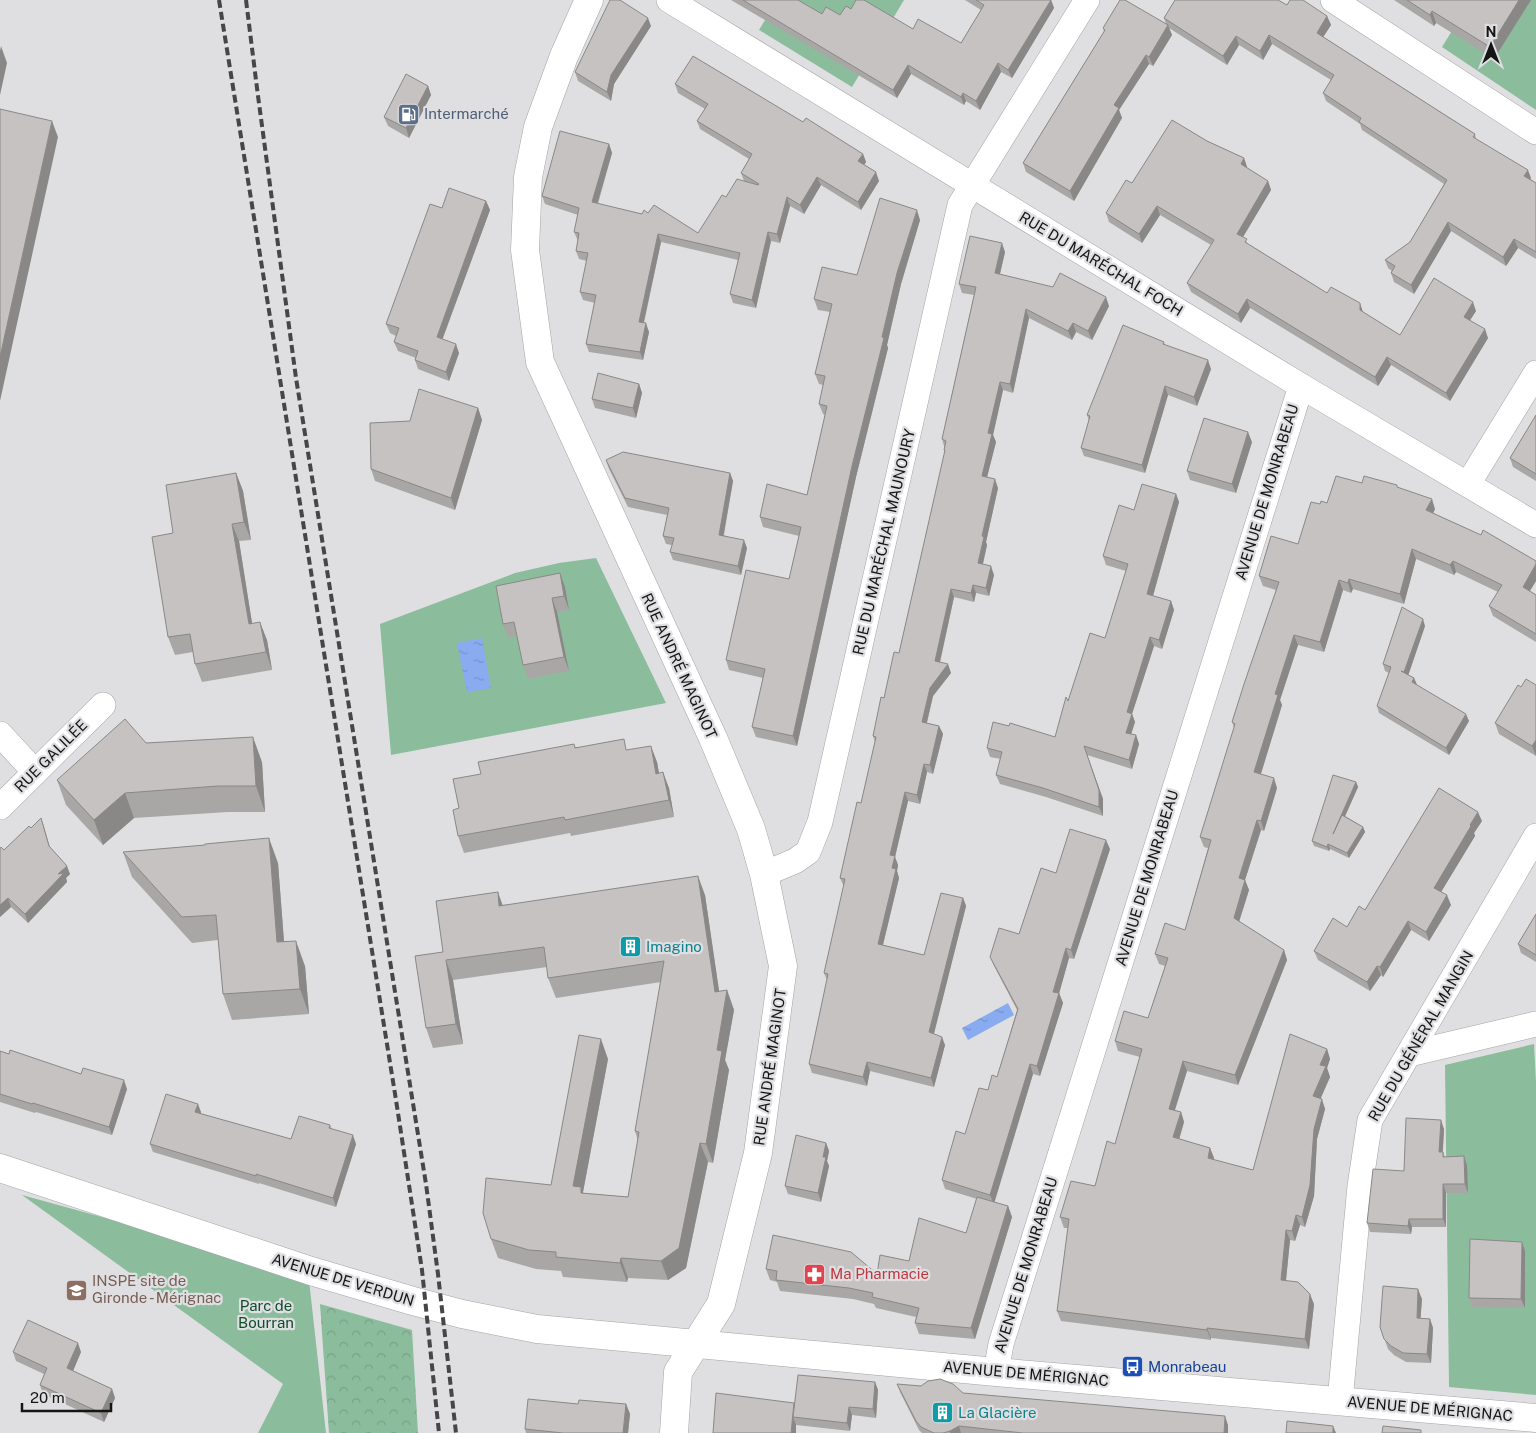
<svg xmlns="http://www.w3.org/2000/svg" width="1536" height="1433" font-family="'Public Sans',sans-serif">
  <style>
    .forest { fill: url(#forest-crowns) }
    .green { fill: #8bbd9c }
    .water { fill: url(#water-ripples) }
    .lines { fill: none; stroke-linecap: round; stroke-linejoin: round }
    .minor-casing { stroke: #a4a4a6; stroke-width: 26 }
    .tertiary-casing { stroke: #a4a4a6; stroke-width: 29 }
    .secondary-casing { stroke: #a4a4a6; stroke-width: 29 }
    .minor { stroke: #fff; stroke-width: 25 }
    .tertiary { stroke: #fff; stroke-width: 28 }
    .secondary { stroke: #fff; stroke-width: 28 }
    .rail { stroke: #464647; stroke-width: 4; stroke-dasharray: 8 4; stroke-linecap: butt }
    .wall { fill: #a9a7a6 }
    .shaded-wall { fill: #8a8887 }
    .building { fill: #c5c2c1; stroke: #8a8887 }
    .labels { text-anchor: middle; stroke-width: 4.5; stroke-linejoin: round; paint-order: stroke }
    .service-label { font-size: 15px; fill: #4e5e75; stroke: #dfdfe2; text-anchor: start }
    .street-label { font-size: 15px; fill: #151516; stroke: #dfdfe2 }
    .culture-label { font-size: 15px; fill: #0d838f; stroke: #dfdfe2; text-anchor: start }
    .health-label { font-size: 15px; fill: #be3a42; stroke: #dfdfe2; text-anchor: start }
    .education-label { font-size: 15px; fill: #785e54; stroke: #dfdfe2; text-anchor: start }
    .park-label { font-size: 15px; fill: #0e4c2b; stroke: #dfdfe2 }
    .transit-label { font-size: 15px; fill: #164399; stroke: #dfdfe2; text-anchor: start }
  </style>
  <defs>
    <pattern id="forest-crowns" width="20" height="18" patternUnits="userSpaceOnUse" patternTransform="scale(1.25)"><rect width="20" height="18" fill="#8bbd9c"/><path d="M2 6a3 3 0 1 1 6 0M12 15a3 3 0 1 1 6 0" fill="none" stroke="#77a286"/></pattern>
    <pattern id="water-ripples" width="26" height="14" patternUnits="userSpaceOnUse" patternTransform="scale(1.25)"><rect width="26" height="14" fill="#89abf0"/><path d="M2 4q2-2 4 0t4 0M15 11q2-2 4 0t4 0" fill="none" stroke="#7592cd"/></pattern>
  </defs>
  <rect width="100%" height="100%" fill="#dfdfe2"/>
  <path class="forest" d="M 320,1304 L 412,1330 L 418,1433 L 329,1433 Z"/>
  <g class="green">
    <path d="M 777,0 L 904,0 L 852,87 L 759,30 Z"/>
    <path d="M 1471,0 L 1536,0 L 1536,110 L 1442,47 Z"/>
    <path d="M 596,558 L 666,703 L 391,755 L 380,624 L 515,573 L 559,563 Z"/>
    <path d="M 1534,1044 L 1536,1082 L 1536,1395 L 1449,1387 L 1445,1065 Z"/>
    <path d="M 22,1195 L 167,1235 L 309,1280 L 326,1433 L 258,1433 L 283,1384 Z"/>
  </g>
  <g class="water">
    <path d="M 482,638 L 491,688 L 467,692 L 457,643 Z"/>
    <path d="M 1008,1003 L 1014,1015 L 968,1040 L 962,1028 Z"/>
  </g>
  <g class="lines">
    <defs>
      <g id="minor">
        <path d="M 669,0 L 1301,386 L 1536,525"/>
        <path d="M 1333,0 L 1536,132"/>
        <path d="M 1468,484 L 1536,373"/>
        <path d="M 0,734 L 35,772"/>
        <path d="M 0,807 L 103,705"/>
        <path d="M 764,874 L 795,861 L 808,852 L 820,822 L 960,205 L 1087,0"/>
        <path d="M 1409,1054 L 1536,1024"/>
        <path d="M 996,1372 L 1001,1344 L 1301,386"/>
        <path d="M 1340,1401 L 1360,1186 L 1370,1120 L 1536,836"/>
      </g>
      <path id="tertiary" d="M 589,0 L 564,56 L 538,127 L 528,177 L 525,250 L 540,362 L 713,738 L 751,829 L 764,874 L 783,966 L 758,1153 L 721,1304 L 678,1372 L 674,1433"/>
      <path id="secondary" d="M 0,1168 L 311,1271 L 413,1301 L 462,1314 L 537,1329 L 996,1372 L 1536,1418"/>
    </defs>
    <use href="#minor" class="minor-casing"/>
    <use href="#tertiary" class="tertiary-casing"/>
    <use href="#secondary" class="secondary-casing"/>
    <use href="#minor" class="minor"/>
    <use href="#tertiary" class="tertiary"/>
    <use href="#secondary" class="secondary"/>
    <g class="rail">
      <path d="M 219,0 L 396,1100 L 422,1270 L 439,1433"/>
      <path d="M 246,0 L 258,96 L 296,378 L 426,1184 L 438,1274 L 456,1433"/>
    </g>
  </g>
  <g class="wall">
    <path d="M 731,0 L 798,0 L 822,14 L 840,15 L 851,9 L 913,29 L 961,43 L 981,10 L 965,0 L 1051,0 L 1054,8 L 1012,78 L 1001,72 L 980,110 L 966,101 L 964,105 L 911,74 L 897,98 Z"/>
    <path d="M 1394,0 L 1531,0 L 1494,59 L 1436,23 L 1434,26 Z"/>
    <path d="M 1287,5 L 1327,16 L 1331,25 L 1323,37 L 1475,134 L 1476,139 L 1536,183 L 1536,259 L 1518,248 L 1506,266 L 1451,231 L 1414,294 L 1394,282 L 1391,273 L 1392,271 L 1388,268 L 1385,260 L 1410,242 L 1444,184 L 1362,130 L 1360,124 L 1326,101 L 1323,93 L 1331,80 L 1272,44 L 1263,60 L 1239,45 L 1227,65 L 1169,28 L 1172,35 L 1153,66 L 1149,64 L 1119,110 L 1122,118 L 1074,201 L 1026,172 L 1023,163 L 1104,32 L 1103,28 L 1166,24 L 1164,18 Z"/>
    <path d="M 651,26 L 614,84 L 611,101 L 578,81 L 575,72 Z"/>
    <path d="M 675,84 L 803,122 L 863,154 L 866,162 L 864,165 L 879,181 L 861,210 L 821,185 L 804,214 L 790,206 L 780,243 L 771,241 L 756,308 L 733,303 L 730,294 L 738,260 L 661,242 L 644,323 L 649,332 L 643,360 L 589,352 L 586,344 L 595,303 L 583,300 L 580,292 L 587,261 L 579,259 L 576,251 L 578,241 L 574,232 L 578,215 L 545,204 L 542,196 L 609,144 L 612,153 L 598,204 L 642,214 L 648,213 L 698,233 L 726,197 L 744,181 L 741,173 L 749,159 L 700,129 L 697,121 L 705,109 L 678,93 Z"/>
    <path d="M 428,86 L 431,95 L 409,138 L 388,126 L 384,117 Z"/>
    <path d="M 1207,141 L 1244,158 L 1247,167 L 1247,168 L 1268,181 L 1271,190 L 1243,237 L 1248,244 L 1327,293 L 1363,312 L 1400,335 L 1476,311 L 1470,320 L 1488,338 L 1450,401 L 1391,365 L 1378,386 L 1250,308 L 1241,323 L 1191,292 L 1187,283 L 1211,245 L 1160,215 L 1142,243 L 1109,222 L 1106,213 L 1132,183 Z"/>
    <path d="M 486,201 L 490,210 L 442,339 L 459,353 L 449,381 L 418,369 L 415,360 L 416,358 L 398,351 L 394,342 L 396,336 L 390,333 L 386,324 L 442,208 Z"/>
    <path d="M 920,220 L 901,284 L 887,345 L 888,348 L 856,477 L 797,746 L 756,737 L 752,727 L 763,678 L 729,670 L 726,660 L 789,579 L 799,536 L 763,527 L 760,517 L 807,495 L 825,415 L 823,414 L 819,404 L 823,385 L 819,384 L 815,374 L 830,312 L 818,310 L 814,299 L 857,275 Z"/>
    <path d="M 1005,252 L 1000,274 L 1109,306 L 1092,340 L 1076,332 L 1072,340 L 1029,318 L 1013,393 L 1003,390 L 993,435 L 996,442 L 987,477 L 998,488 L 986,542 L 987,545 L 983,564 L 994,575 L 989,596 L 976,593 L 974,602 L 954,597 L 940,663 L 951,673 L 933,696 L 927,723 L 939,726 L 943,734 L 933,774 L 927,772 L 920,804 L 908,801 L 895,857 L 898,865 L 897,871 L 899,878 L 883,945 L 924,955 L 963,898 L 966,906 L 934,1034 L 945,1045 L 934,1087 L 870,1071 L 867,1086 L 812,1073 L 809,1064 L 827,980 L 824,973 L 844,887 L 840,878 L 861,803 L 875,742 L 873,736 L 884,698 L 899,653 L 945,452 L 944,450 L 944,446 L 942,439 L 974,295 L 962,293 L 959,284 Z"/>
    <path d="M 1164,342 L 1165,345 L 1211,369 L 1197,406 L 1168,395 L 1145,473 L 1084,456 L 1081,448 L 1089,421 L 1087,415 Z"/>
    <path d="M 639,384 L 642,393 L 636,418 L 595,408 L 592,399 Z"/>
    <path d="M 478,408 L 482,420 L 455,510 L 375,481 L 371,469 L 410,421 Z"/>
    <path d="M 1536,415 L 1536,481 L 1513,467 L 1510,458 Z"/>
    <path d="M 1252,442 L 1236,493 L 1190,480 L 1187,471 Z"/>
    <path d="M 606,460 L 730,473 L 733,481 L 724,535 L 747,548 L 741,575 L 673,560 L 670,552 L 672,545 L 666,544 L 663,536 L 667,515 L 628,507 L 609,469 Z"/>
    <path d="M 236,473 L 243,491 L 251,540 L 239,541 L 252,623 L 267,640 L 272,670 L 202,682 L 195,664 L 193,652 L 175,655 L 168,637 L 173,533 Z"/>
    <path d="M 1362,483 L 1398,487 L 1435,509 L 1433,513 L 1536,561 L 1536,581 L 1530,591 L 1536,595 L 1536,642 L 1493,616 L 1489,606 L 1498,592 L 1456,572 L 1454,575 L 1416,559 L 1404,604 L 1353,589 L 1351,593 L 1343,590 L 1324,652 L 1298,645 L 1280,700 L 1282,705 L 1261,774 L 1277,788 L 1264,831 L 1261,830 L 1245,880 L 1249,890 L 1239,922 L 1284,950 L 1287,960 L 1238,1085 L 1187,1071 L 1175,1110 L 1181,1112 L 1184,1122 L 1179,1139 L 1210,1148 L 1214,1158 L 1214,1160 L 1253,1170 L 1327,1049 L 1330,1059 L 1327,1068 L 1330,1077 L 1320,1098 L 1325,1109 L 1317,1139 L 1314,1196 L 1305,1227 L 1300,1225 L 1295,1241 L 1290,1240 L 1286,1280 L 1314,1304 L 1309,1349 L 1211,1338 L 1211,1340 L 1061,1321 L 1057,1311 L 1068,1228 L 1064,1228 L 1060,1217 L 1095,1186 L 1115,1144 L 1140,1057 L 1118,1051 L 1115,1041 L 1148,1018 L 1165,966 L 1159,964 L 1155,954 L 1185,930 L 1208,848 L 1204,847 L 1200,837 L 1234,728 L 1232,722 L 1276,590 L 1263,586 L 1259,576 L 1298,544 L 1320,504 L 1327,503 Z"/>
    <path d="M 1176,494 L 1179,502 L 1153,596 L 1171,601 L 1174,610 L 1162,649 L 1154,646 L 1132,714 L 1135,722 L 1131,734 L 1136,735 L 1139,744 L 1132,769 L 1087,755 L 1103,799 L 1103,816 L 1046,797 L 1000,784 L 996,775 L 1001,759 L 990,757 L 987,748 L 1055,737 L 1068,701 L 1105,638 L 1126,571 L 1106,565 L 1103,556 Z"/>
    <path d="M 560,573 L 565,587 L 569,610 L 557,612 L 569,671 L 528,679 L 523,665 L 517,636 L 508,638 L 503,624 Z"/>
    <path d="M 1425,626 L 1408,675 L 1414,678 L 1417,685 L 1469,721 L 1449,755 L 1379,713 L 1377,706 L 1389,673 L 1385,671 L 1383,664 Z"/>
    <path d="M 1536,685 L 1536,756 L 1499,734 L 1495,723 L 1521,687 Z"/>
    <path d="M 146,743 L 262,762 L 265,812 L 228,812 L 134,818 L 103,845 L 66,805 L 57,780 Z"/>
    <path d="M 575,747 L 628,750 L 657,762 L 659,773 L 669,788 L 674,817 L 571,836 L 570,833 L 464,853 L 458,836 L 459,808 L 481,774 Z"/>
    <path d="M 1356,782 L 1358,787 L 1345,816 L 1363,827 L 1365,832 L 1349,858 L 1330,849 L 1329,851 L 1314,846 L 1312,841 Z"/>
    <path d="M 41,818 L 50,848 L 70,874 L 66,878 L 67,882 L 28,923 L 11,907 L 0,917 L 4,850 L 31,828 Z"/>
    <path d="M 1482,821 L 1474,833 L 1475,836 L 1441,892 L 1451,905 L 1429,941 L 1411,930 L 1383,977 L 1381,975 L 1370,991 L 1318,960 L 1314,951 L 1347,927 L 1365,910 Z"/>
    <path d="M 1110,849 L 1074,959 L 1069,958 L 1059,993 L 1063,1003 L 1040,1076 L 1033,1074 L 994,1202 L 1008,1206 L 1012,1217 L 975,1339 L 919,1334 L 915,1323 L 916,1317 L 876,1308 L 874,1304 L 853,1299 L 780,1291 L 777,1282 L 770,1280 L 766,1269 L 877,1274 L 909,1261 L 966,1233 L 977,1199 L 945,1189 L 942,1180 L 988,1090 L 997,1077 L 1017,1010 L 994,966 L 990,957 L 1019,934 L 1056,873 Z"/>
    <path d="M 123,852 L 278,863 L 284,942 L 305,966 L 309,1014 L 232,1020 L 223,994 L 218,940 L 192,943 L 132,877 Z"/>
    <path d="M 705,895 L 719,991 L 727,990 L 734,1010 L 725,1060 L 729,1070 L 713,1163 L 708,1162 L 686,1268 L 668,1280 L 628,1278 L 627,1282 L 563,1277 L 561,1271 L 536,1269 L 498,1258 L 491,1239 L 551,1185 L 608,1059 L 583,1192 L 583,1193 L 628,1197 L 638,1141 L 635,1131 L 661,982 L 556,998 L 548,978 L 547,967 L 453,980 L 463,1044 L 433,1048 L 426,1028 L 443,952 L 502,905 Z"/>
    <path d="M 1536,914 L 1536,962 L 1521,953 L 1518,944 Z"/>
    <path d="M 0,1051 L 127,1089 L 112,1135 L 36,1112 L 35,1113 L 0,1102 Z"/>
    <path d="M 201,1112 L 201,1114 L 291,1139 L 330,1125 L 332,1129 L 356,1144 L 336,1207 L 259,1183 L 259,1184 L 153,1152 L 150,1144 Z"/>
    <path d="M 1444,1129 L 1443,1152 L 1445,1157 L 1467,1165 L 1468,1193 L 1446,1193 L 1446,1227 L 1412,1227 L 1411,1234 L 1370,1232 L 1367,1223 L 1404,1171 Z"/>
    <path d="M 826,1143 L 829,1151 L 827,1161 L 829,1166 L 821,1202 L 788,1194 L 785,1186 Z"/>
    <path d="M 1525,1251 L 1525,1308 L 1472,1307 L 1469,1298 Z"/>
    <path d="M 1422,1299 L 1420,1318 L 1430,1319 L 1433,1328 L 1431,1363 L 1406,1362 L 1394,1355 L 1388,1349 L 1380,1327 Z"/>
    <path d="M 13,1352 L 81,1352 L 73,1371 L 112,1389 L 115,1398 L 104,1422 L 43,1394 L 40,1385 L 44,1374 L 16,1361 Z"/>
    <path d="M 875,1382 L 878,1390 L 876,1418 L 852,1415 L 850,1431 L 796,1425 L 713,1433 L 794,1403 Z"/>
    <path d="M 897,1384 L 963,1393 L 1228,1425 L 1228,1433 L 922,1433 L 919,1430 L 900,1392 Z"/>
    <path d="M 626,1404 L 630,1414 L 628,1433 L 526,1433 L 525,1429 Z"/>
  </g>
  <g class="shaded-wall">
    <path d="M 1051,0 L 1054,8 L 1012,78 L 1008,70 Z"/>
    <path d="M 1519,0 L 1531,0 L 1494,59 L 1490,47 Z"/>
    <path d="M 1432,11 L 1436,23 L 1434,26 L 1430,15 Z"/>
    <path d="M 1327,16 L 1331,25 L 1320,42 L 1317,33 Z"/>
    <path d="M 648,18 L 651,26 L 614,84 L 611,101 L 607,92 L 611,75 Z"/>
    <path d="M 1168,25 L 1172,35 L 1153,66 L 1149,57 Z"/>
    <path d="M 1269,35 L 1272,44 L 1263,60 L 1260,51 Z"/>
    <path d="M 1236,36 L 1239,45 L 1227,65 L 1223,56 Z"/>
    <path d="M 1,46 L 7,63 L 0,95 L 0,51 Z"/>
    <path d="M 1146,55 L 1149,64 L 1119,110 L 1122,118 L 1074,201 L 1070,191 L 1114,105 Z"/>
    <path d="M 998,63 L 1001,72 L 980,110 L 976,101 Z"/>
    <path d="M 908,65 L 911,74 L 897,98 L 893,90 Z"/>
    <path d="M 428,86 L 431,95 L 409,138 L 406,128 Z"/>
    <path d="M 963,93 L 966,101 L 964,105 L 961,97 Z"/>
    <path d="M 52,121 L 58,137 L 0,401 L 0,357 Z"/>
    <path d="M 609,144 L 612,153 L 595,211 L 592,202 Z"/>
    <path d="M 863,154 L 866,162 L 861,170 L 858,161 Z"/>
    <path d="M 1244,158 L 1247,167 L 1244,173 L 1241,164 Z"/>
    <path d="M 1528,170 L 1531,178 L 1528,184 L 1524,176 Z"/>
    <path d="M 876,172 L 879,181 L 861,210 L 858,202 Z"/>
    <path d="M 817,177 L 821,185 L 804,214 L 800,205 Z"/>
    <path d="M 1268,181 L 1271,190 L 1240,242 L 1237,234 Z"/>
    <path d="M 787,197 L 790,206 L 780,243 L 777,234 Z"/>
    <path d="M 486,201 L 490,210 L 440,346 L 437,337 Z"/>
    <path d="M 1157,206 L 1160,215 L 1142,243 L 1139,234 Z"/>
    <path d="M 917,210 L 920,220 L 901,284 L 887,345 L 888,348 L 856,477 L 797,746 L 793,736 L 852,466 L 897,273 Z"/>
    <path d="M 1448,222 L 1451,231 L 1414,294 L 1411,285 Z"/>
    <path d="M 768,232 L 771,241 L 756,308 L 752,300 Z"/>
    <path d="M 658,234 L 661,242 L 642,330 L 639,322 Z"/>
    <path d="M 1514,239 L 1518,248 L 1506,266 L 1503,257 Z"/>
    <path d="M 1002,243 L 1005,252 L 998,282 L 995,273 Z"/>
    <path d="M 1106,297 L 1109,306 L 1092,340 L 1088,331 Z"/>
    <path d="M 1247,299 L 1250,308 L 1241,323 L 1238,314 Z"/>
    <path d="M 1473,302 L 1476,311 L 1467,325 L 1464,317 Z"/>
    <path d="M 1360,303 L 1363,312 L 1360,310 Z"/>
    <path d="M 1026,309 L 1029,318 L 1013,393 L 1010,384 Z"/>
    <path d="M 646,323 L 649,332 L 643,360 L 640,352 Z"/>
    <path d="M 1073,323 L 1076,332 L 1072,340 L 1068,331 Z"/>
    <path d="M 1485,329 L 1488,338 L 1450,401 L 1446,393 Z"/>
    <path d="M 456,344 L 459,353 L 449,381 L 446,372 Z"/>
    <path d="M 1387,357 L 1391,365 L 1378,386 L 1375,377 Z"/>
    <path d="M 1208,360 L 1211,369 L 1197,406 L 1194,397 Z"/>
    <path d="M 1000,382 L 1003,390 L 993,435 L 996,442 L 985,485 L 982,476 L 988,433 Z"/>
    <path d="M 639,384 L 642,393 L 636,418 L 633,408 Z"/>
    <path d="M 1165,386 L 1168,395 L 1145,473 L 1142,465 Z"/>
    <path d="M 478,408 L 482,420 L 455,510 L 451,498 Z"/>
    <path d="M 1248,432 L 1252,442 L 1236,493 L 1232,484 Z"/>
    <path d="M 236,473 L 243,491 L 251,540 L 244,522 Z"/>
    <path d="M 730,473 L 733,481 L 722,543 L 719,535 Z"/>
    <path d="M 995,479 L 998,488 L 986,542 L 987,545 L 981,572 L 978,563 L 982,536 Z"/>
    <path d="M 1176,494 L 1179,502 L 1151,603 L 1147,594 Z"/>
    <path d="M 1432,499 L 1435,509 L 1430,520 L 1426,510 Z"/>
    <path d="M 232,524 L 239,541 L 255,642 L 249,624 Z"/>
    <path d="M 744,540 L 747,548 L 741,575 L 738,566 Z"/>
    <path d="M 1412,549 L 1416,559 L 1404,604 L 1400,594 Z"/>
    <path d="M 1453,561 L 1456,572 L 1454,575 L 1450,565 Z"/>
    <path d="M 1536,564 L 1536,581 L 1526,597 L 1523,587 Z"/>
    <path d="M 991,566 L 994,575 L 989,596 L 986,588 Z"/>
    <path d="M 560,573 L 565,587 L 569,610 L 564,596 Z"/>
    <path d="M 1349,579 L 1353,589 L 1351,593 L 1348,583 Z"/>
    <path d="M 1339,580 L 1343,590 L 1324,652 L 1320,642 Z"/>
    <path d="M 973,585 L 976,593 L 974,602 L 971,593 Z"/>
    <path d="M 951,589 L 954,597 L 938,670 L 935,661 Z"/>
    <path d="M 552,598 L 557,612 L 569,671 L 564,657 Z"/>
    <path d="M 1171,601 L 1174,610 L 1162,649 L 1159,640 Z"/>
    <path d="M 1423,619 L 1425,626 L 1407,679 L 1404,672 Z"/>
    <path d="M 260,622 L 267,640 L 272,670 L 266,652 Z"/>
    <path d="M 1294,635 L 1298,645 L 1280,700 L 1282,705 L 1258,783 L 1254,772 L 1275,694 Z"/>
    <path d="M 1150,637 L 1154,646 L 1132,714 L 1135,722 L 1129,741 L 1126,733 L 1127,712 Z"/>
    <path d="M 948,664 L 951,673 L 933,696 L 925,730 L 922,722 L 930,688 Z"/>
    <path d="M 1414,678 L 1417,685 L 1412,682 Z"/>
    <path d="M 1466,714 L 1469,721 L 1449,755 L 1446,748 Z"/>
    <path d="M 939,726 L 943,734 L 933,774 L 930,765 Z"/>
    <path d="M 1136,735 L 1139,744 L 1132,769 L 1129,760 Z"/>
    <path d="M 253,737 L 262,762 L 265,812 L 256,786 Z"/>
    <path d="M 1536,740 L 1536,756 L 1532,746 Z"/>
    <path d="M 651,746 L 657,762 L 662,790 L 656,774 Z"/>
    <path d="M 1084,746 L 1103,799 L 1103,816 L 1099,807 Z"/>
    <path d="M 924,764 L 927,772 L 920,804 L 917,795 Z"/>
    <path d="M 663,772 L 669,788 L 674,817 L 669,800 Z"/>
    <path d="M 1274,778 L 1277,788 L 1264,831 L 1261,821 Z"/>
    <path d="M 1356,782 L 1358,787 L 1335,839 L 1333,834 Z"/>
    <path d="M 905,792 L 908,801 L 895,857 L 898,865 L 897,871 L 899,878 L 881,953 L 878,944 L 892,868 L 890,855 Z"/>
    <path d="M 125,793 L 134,818 L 103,845 L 94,820 Z"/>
    <path d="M 1478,812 L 1482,821 L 1474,833 L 1475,836 L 1438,897 L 1434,888 L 1470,825 Z"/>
    <path d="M 41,818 L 44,827 L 52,855 L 49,846 Z"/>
    <path d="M 1257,820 L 1261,830 L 1245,880 L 1249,890 L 1237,928 L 1234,918 L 1239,878 Z"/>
    <path d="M 1363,827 L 1365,832 L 1349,858 L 1347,853 Z"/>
    <path d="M 269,838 L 278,863 L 286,968 L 277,942 Z"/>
    <path d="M 1106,840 L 1110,849 L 1074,959 L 1071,950 Z"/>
    <path d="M 1328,844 L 1330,849 L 1329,851 L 1327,847 Z"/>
    <path d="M 67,866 L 70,874 L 66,878 L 67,882 L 28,923 L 25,914 L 58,874 Z"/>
    <path d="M 698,876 L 705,895 L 722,1011 L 715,992 Z"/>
    <path d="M 498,892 L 505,912 L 499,906 Z"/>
    <path d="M 1447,895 L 1451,905 L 1429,941 L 1426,932 Z"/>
    <path d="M 8,898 L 11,907 L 0,917 L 0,905 Z"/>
    <path d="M 963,898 L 966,906 L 932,1041 L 929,1032 Z"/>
    <path d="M 1408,921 L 1411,930 L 1383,977 L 1380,967 Z"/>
    <path d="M 296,941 L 305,966 L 309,1014 L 300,989 Z"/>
    <path d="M 1066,948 L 1069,958 L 1057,1001 L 1053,992 Z"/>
    <path d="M 1284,950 L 1287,960 L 1238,1085 L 1235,1075 Z"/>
    <path d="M 446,960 L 453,980 L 463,1044 L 456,1024 Z"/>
    <path d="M 1377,966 L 1381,975 L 1370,991 L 1367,982 Z"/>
    <path d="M 727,990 L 734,1010 L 725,1060 L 729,1070 L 713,1163 L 706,1144 L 717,1050 Z"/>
    <path d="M 1059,993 L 1063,1003 L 1040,1076 L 1037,1066 Z"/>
    <path d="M 942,1037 L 945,1045 L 934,1087 L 931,1078 Z"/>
    <path d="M 601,1039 L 608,1059 L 583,1192 L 588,1206 L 573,1186 Z"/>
    <path d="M 1327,1049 L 1330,1059 L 1327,1068 L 1330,1077 L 1317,1107 L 1313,1096 L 1320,1065 Z"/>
    <path d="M 1183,1061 L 1187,1071 L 1172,1119 L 1169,1109 Z"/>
    <path d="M 867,1062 L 870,1071 L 867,1086 L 863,1077 Z"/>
    <path d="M 1030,1064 L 1033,1074 L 994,1204 L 990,1195 Z"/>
    <path d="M 124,1080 L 127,1089 L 112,1135 L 109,1127 Z"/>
    <path d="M 1322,1099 L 1325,1109 L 1317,1139 L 1314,1196 L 1305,1227 L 1302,1217 L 1314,1129 Z"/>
    <path d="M 198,1104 L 201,1112 L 198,1121 L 195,1112 Z"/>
    <path d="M 1181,1112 L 1184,1122 L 1177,1147 L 1173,1137 Z"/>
    <path d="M 1441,1120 L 1444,1129 L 1442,1160 L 1439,1152 Z"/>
    <path d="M 353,1135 L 356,1144 L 336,1207 L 333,1198 Z"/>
    <path d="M 700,1143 L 708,1162 L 686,1268 L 668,1280 L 661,1261 Z"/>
    <path d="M 826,1143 L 829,1151 L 827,1161 L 829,1166 L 821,1202 L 818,1193 L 823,1157 Z"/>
    <path d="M 1210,1148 L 1214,1158 L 1211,1168 L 1208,1158 Z"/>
    <path d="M 1464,1156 L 1467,1165 L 1468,1193 L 1465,1184 Z"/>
    <path d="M 1443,1184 L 1446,1193 L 1446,1227 L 1443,1219 Z"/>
    <path d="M 1008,1206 L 1012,1217 L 975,1339 L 971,1328 Z"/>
    <path d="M 1296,1215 L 1300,1225 L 1295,1241 L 1292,1231 Z"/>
    <path d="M 1409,1219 L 1412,1227 L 1411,1234 L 1408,1226 Z"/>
    <path d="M 1286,1230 L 1290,1240 L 1285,1290 L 1281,1280 Z"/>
    <path d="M 1522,1242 L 1525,1251 L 1525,1308 L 1521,1299 Z"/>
    <path d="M 621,1258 L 628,1278 L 627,1282 L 620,1263 Z"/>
    <path d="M 1418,1289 L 1422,1299 L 1420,1327 L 1417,1318 Z"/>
    <path d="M 1310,1294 L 1314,1304 L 1309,1349 L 1305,1339 Z"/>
    <path d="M 1430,1319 L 1433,1328 L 1431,1363 L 1427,1354 Z"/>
    <path d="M 1207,1328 L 1211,1338 L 1211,1340 L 1207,1330 Z"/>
    <path d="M 78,1343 L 81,1352 L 70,1378 L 67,1368 Z"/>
    <path d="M 875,1382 L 878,1390 L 876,1418 L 873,1409 Z"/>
    <path d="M 112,1389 L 115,1398 L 104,1422 L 101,1413 Z"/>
    <path d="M 794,1403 L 793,1417 L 796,1425 L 796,1433 L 791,1433 Z"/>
    <path d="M 626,1404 L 630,1414 L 628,1433 L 623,1433 Z"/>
    <path d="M 849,1407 L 852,1415 L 850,1431 L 847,1423 Z"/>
    <path d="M 1225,1416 L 1228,1425 L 1228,1433 L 1224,1433 Z"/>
    <path d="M 959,1426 L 961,1433 L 950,1433 L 950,1431 Z"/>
    <path d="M 1333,1426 L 1336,1433 L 1333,1433 Z"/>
  </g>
  <g class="building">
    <path d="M 610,0 L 620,0 L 648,18 L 611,75 L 607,92 L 575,72 Z"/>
    <path d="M 743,0 L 798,0 L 822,14 L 826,7 L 840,15 L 846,6 L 851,9 L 856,0 L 864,0 L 913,29 L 918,19 L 961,43 L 984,5 L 976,0 L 1051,0 L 1008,70 L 998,63 L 976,101 L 963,93 L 961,97 L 908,65 L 893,90 Z"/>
    <path d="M 1120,0 L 1125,0 L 1168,25 L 1149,57 L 1146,55 L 1114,105 L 1119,108 L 1070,191 L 1023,163 L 1105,30 L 1103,28 Z"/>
    <path d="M 1175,0 L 1278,0 L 1287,5 L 1290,0 L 1303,0 L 1327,16 L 1317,33 L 1445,115 L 1475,134 L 1473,137 L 1528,170 L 1524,176 L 1536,183 L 1536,252 L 1514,239 L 1503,257 L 1448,222 L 1411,285 L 1391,273 L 1395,266 L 1385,260 L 1410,242 L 1447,180 L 1359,122 L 1361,118 L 1323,93 L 1334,75 L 1269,35 L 1260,51 L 1236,36 L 1223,56 L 1164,18 Z"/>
    <path d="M 1407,0 L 1519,0 L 1490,47 L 1432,11 L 1430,15 Z"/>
    <path d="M 693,56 L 803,122 L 806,118 L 863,154 L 858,161 L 876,172 L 858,202 L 817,177 L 800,205 L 787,197 L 777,234 L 768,232 L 752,300 L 730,294 L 740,253 L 658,234 L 639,322 L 646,323 L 640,352 L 586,344 L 596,295 L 580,292 L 588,253 L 576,251 L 579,233 L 574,232 L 579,208 L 542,196 L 560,131 L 609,144 L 592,202 L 642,214 L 644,210 L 648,213 L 654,205 L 698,233 L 722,195 L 726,197 L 737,179 L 758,185 L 759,184 L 741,173 L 752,154 L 697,121 L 708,104 L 675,84 Z"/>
    <path d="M 406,74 L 428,86 L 406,128 L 384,117 Z"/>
    <path d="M 0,109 L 52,121 L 0,357 Z"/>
    <path d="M 1172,120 L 1207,141 L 1244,158 L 1241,164 L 1268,181 L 1237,234 L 1247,239 L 1245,242 L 1327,293 L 1331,287 L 1360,303 L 1360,310 L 1400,335 L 1434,278 L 1473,302 L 1464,317 L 1485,329 L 1446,393 L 1387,357 L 1375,377 L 1247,299 L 1238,314 L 1187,283 L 1214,240 L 1157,206 L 1139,234 L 1106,213 L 1126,180 L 1132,183 Z"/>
    <path d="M 449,188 L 486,201 L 437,337 L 456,344 L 446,372 L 415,360 L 418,351 L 394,342 L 399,328 L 386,324 L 430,204 L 442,208 Z"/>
    <path d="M 880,198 L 917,210 L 897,273 L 882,337 L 884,338 L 852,466 L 793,736 L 752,727 L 765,669 L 726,660 L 746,570 L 789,579 L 801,527 L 760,517 L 767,484 L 807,495 L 827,406 L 819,404 L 825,376 L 815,374 L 832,304 L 814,299 L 822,267 L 857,275 Z"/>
    <path d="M 970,236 L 1002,243 L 995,273 L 1053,287 L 1060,273 L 1106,297 L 1088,331 L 1073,323 L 1068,331 L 1026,309 L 1010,384 L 1000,382 L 988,433 L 992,434 L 982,476 L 995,479 L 982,536 L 984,537 L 978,563 L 991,566 L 986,588 L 973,585 L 971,593 L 951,589 L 935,661 L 948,664 L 930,688 L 922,722 L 939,726 L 930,765 L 924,764 L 917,795 L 905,792 L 890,855 L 895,856 L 892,868 L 896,869 L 878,944 L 924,955 L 941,893 L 963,898 L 929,1032 L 942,1037 L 931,1078 L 867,1062 L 863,1077 L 809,1064 L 828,974 L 824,973 L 845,879 L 840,878 L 857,802 L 861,803 L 876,737 L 873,736 L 881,697 L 884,698 L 894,652 L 899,653 L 945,450 L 944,450 L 946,441 L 942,439 L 976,287 L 959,284 Z"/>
    <path d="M 1123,325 L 1164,342 L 1163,344 L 1208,360 L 1194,397 L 1165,386 L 1142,465 L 1081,448 L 1090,416 L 1087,415 Z"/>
    <path d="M 598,373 L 639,384 L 633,408 L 592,399 Z"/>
    <path d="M 419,389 L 478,408 L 451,498 L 371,469 L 370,423 L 410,421 Z"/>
    <path d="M 1536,415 L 1536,474 L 1510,458 Z"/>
    <path d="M 1204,418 L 1248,432 L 1232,484 L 1187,471 Z"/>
    <path d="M 623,452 L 730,473 L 719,535 L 744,540 L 738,566 L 670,552 L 674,538 L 663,536 L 669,508 L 625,498 L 606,460 Z"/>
    <path d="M 236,473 L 244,522 L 232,524 L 249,624 L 260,622 L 266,652 L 195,664 L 190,634 L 168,637 L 152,537 L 173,533 L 166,485 Z"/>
    <path d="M 1336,476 L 1362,483 L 1364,476 L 1397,485 L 1397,487 L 1432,499 L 1426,510 L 1481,535 L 1483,530 L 1536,561 L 1536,564 L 1523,587 L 1536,595 L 1536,634 L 1489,606 L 1502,585 L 1453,561 L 1450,565 L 1412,549 L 1400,594 L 1349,579 L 1348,583 L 1339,580 L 1320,642 L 1294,635 L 1275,694 L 1278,695 L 1254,772 L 1274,778 L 1261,821 L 1257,820 L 1239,878 L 1245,880 L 1234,918 L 1284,950 L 1235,1075 L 1183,1061 L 1169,1109 L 1181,1112 L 1173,1137 L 1210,1148 L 1208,1158 L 1253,1170 L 1290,1034 L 1327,1049 L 1320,1065 L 1326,1066 L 1313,1096 L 1322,1099 L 1314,1129 L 1310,1185 L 1302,1217 L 1296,1215 L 1292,1231 L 1286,1230 L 1281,1280 L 1298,1282 L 1310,1294 L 1305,1339 L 1207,1328 L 1207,1330 L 1057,1311 L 1069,1219 L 1060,1217 L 1071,1181 L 1095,1186 L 1107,1141 L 1115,1144 L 1142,1049 L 1115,1041 L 1124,1011 L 1148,1018 L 1168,958 L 1155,954 L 1165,923 L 1185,930 L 1211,840 L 1200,837 L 1235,724 L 1232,722 L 1244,684 L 1279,582 L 1259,576 L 1271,536 L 1298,544 L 1311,502 L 1320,504 L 1321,501 L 1327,503 Z"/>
    <path d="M 1142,484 L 1176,494 L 1147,594 L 1171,601 L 1159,640 L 1150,637 L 1127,712 L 1132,714 L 1126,733 L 1136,735 L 1129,760 L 1084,746 L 1099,790 L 1099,807 L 1043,788 L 996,775 L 1002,752 L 987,748 L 993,722 L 1009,726 L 1010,723 L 1055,737 L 1066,697 L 1068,701 L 1090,633 L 1105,638 L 1128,564 L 1103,556 L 1119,505 L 1134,510 Z"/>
    <path d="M 560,573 L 564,596 L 552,598 L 564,657 L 523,665 L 514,622 L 503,624 L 496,586 Z"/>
    <path d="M 1402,607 L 1423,619 L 1404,672 L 1401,671 L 1414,678 L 1412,682 L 1466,714 L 1446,748 L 1377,706 L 1391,667 L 1383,664 Z"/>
    <path d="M 1526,679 L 1536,685 L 1536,740 L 1532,746 L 1495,723 L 1518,685 L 1521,687 Z"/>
    <path d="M 125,719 L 146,743 L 253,737 L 256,786 L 218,786 L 125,793 L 94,820 L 57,780 Z"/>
    <path d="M 624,739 L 626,750 L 651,746 L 656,774 L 663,772 L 669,800 L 565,820 L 564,817 L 458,836 L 453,810 L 459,808 L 453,779 L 481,774 L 478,762 L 574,744 L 575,748 Z"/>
    <path d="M 1333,775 L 1356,782 L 1333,834 L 1342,815 L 1363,827 L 1347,853 L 1328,844 L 1327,847 L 1312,841 Z"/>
    <path d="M 1439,788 L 1478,812 L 1470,825 L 1471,826 L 1434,888 L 1447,895 L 1426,932 L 1408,921 L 1380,967 L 1377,966 L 1367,982 L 1314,951 L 1333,918 L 1347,927 L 1359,906 L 1365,910 Z"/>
    <path d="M 41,818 L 49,846 L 67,866 L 58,874 L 64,873 L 25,914 L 8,898 L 0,905 L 0,849 L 1,847 L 4,850 L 29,826 L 31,828 Z"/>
    <path d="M 1070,829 L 1106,840 L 1071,950 L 1066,948 L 1053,992 L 1059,993 L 1037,1066 L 1030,1064 L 990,1195 L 942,1180 L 956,1131 L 965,1134 L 979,1088 L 988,1090 L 992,1075 L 997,1077 L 1018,1009 L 990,957 L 999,928 L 1019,934 L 1041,868 L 1056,873 Z"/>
    <path d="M 269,838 L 277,942 L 296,941 L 300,989 L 223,994 L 216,915 L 182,917 L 123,852 L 205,845 L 205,844 Z"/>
    <path d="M 698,876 L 715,992 L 727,990 L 717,1050 L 722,1051 L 706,1144 L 700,1143 L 679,1248 L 661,1261 L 621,1258 L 620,1263 L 556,1257 L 556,1252 L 529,1250 L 491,1239 L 483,1213 L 486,1178 L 551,1185 L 579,1035 L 601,1039 L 573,1186 L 581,1187 L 581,1193 L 628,1197 L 639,1132 L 635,1131 L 664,961 L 548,978 L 544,947 L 446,960 L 456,1024 L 426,1028 L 415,956 L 443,952 L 436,901 L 498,892 L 499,906 Z"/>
    <path d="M 1536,914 L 1536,955 L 1518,944 Z"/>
    <path d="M 10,1050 L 81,1074 L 83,1068 L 124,1080 L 109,1127 L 33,1103 L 32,1104 L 0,1094 L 0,1051 L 9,1054 Z"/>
    <path d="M 166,1094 L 198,1104 L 195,1112 L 291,1139 L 299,1116 L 330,1125 L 329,1128 L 353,1135 L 333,1198 L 256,1174 L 256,1176 L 150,1144 Z"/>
    <path d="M 1406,1118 L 1441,1120 L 1439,1152 L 1443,1152 L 1443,1157 L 1464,1156 L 1465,1184 L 1443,1184 L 1443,1219 L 1409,1219 L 1408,1226 L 1367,1223 L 1373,1169 L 1404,1171 Z"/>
    <path d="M 796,1135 L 826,1143 L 823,1157 L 826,1157 L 818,1193 L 785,1186 Z"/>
    <path d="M 977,1197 L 1008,1206 L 971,1328 L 915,1323 L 919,1308 L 872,1297 L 873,1293 L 849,1288 L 776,1280 L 777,1271 L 766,1269 L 773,1235 L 851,1252 L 877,1274 L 880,1255 L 909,1261 L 919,1218 L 966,1233 Z"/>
    <path d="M 1470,1239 L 1522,1242 L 1521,1299 L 1469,1298 Z"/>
    <path d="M 1383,1286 L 1418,1289 L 1417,1318 L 1430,1319 L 1427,1354 L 1403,1353 L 1391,1346 L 1384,1339 L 1380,1327 Z"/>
    <path d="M 28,1320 L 78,1343 L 67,1368 L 112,1389 L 101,1413 L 40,1385 L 47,1368 L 13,1352 Z"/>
    <path d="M 798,1375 L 875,1382 L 873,1409 L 849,1407 L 847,1423 L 793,1417 Z"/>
    <path d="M 940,1379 L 953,1384 L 963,1393 L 1225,1416 L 1224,1433 L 1023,1433 L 959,1426 L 950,1431 L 943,1433 L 934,1433 L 921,1427 L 916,1421 L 897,1384 L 921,1386 L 928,1381 Z"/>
    <path d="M 716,1393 L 794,1403 L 791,1433 L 713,1433 Z"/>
    <path d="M 528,1399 L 578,1404 L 579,1400 L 626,1404 L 623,1433 L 563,1433 L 525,1429 Z"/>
    <path d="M 1287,1421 L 1333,1426 L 1333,1433 L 1286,1433 Z"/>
    <path d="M 1383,1426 L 1421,1430 L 1421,1433 L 1382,1433 Z"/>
  </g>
  <defs>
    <symbol id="fuel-square" viewBox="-11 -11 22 22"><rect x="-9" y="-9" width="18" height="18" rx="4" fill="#5c6f8a" stroke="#dfdfe2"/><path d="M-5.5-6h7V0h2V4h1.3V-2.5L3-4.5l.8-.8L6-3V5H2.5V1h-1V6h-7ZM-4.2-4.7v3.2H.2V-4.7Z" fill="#fff"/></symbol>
    <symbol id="building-square" viewBox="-11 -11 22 22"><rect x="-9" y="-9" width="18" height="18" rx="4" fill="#0f9aa8" stroke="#dfdfe2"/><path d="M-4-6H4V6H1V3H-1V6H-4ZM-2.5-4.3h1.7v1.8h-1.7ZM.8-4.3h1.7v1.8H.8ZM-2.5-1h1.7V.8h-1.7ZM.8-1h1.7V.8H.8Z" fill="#fff"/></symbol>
    <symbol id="pharmacy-square" viewBox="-11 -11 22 22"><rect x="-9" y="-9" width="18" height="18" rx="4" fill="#e0444e" stroke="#dfdfe2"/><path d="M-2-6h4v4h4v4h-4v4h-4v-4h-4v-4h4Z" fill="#fff"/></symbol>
    <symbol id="university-square" viewBox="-11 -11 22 22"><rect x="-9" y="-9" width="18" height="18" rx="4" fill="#8d6e63" stroke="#dfdfe2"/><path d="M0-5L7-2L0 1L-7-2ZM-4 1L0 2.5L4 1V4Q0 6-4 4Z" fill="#fff"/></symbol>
    <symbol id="bus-square" viewBox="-11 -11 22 22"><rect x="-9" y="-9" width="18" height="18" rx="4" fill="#1a4fb4" stroke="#dfdfe2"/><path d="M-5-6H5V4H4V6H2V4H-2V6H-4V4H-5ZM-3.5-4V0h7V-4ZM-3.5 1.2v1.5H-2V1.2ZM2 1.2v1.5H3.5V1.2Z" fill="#fff"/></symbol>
  </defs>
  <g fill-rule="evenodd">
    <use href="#fuel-square" x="396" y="102" width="25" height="25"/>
    <use href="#building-square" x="618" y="934" width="25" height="25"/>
    <use href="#pharmacy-square" x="802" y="1262" width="25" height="25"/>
    <use href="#university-square" x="64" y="1278" width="25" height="25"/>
    <use href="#bus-square" x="1120" y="1354" width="25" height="25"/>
    <use href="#building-square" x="930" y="1400" width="25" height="25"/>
  </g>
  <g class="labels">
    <g class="service-label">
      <text x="424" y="119">Intermarché</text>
    </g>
    <g class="street-label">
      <text transform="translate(1101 264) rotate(31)" y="5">RUE DU MARÉCHAL FOCH</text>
      <text transform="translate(1267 492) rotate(-73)" y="5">AVENUE DE MONRABEAU</text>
      <text transform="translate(884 542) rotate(-77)" y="5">RUE DU MARÉCHAL MAUNOURY</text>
      <text transform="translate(679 666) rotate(65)" y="5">RUE ANDRÉ MAGINOT</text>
      <text transform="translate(51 756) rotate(-45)" y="5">RUE GALILÉE</text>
      <text transform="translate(1147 878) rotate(-73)" y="5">AVENUE DE MONRABEAU</text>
      <text transform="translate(1421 1036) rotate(-60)" y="5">RUE DU GÉNÉRAL MANGIN</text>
      <text transform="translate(770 1067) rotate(-82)" y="5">RUE ANDRÉ MAGINOT</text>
      <text transform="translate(1026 1265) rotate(-73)" y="5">AVENUE DE MONRABEAU</text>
      <text transform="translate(343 1280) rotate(17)" y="5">AVENUE DE VERDUN</text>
      <text transform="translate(1026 1374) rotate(5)" y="5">AVENUE DE MÉRIGNAC</text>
      <text transform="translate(1430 1409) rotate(5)" y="5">AVENUE DE MÉRIGNAC</text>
    </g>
    <g class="culture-label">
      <text x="646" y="952">Imagino</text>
      <text x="958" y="1418">La Glacière</text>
    </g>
    <g class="health-label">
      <text x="830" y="1279">Ma Pharmacie</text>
    </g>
    <g class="education-label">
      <text x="92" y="1286">INSPE site de<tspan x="92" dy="17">Gironde - Mérignac</tspan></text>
    </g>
    <g class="park-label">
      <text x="266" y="1311">Parc de<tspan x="266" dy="17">Bourran</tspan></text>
    </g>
    <g class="transit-label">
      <text x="1148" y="1372">Monrabeau</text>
    </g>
  </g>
  <g transform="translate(1491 45)" stroke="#dfdfe2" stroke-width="4" paint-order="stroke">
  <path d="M0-4L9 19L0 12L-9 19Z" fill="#151516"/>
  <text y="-8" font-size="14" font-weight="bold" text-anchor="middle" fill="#151516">N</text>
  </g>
  <path d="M22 1403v8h89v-8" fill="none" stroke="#151516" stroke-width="2.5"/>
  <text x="30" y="1403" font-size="15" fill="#151516" stroke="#dfdfe2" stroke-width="4" paint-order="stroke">20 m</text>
</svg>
